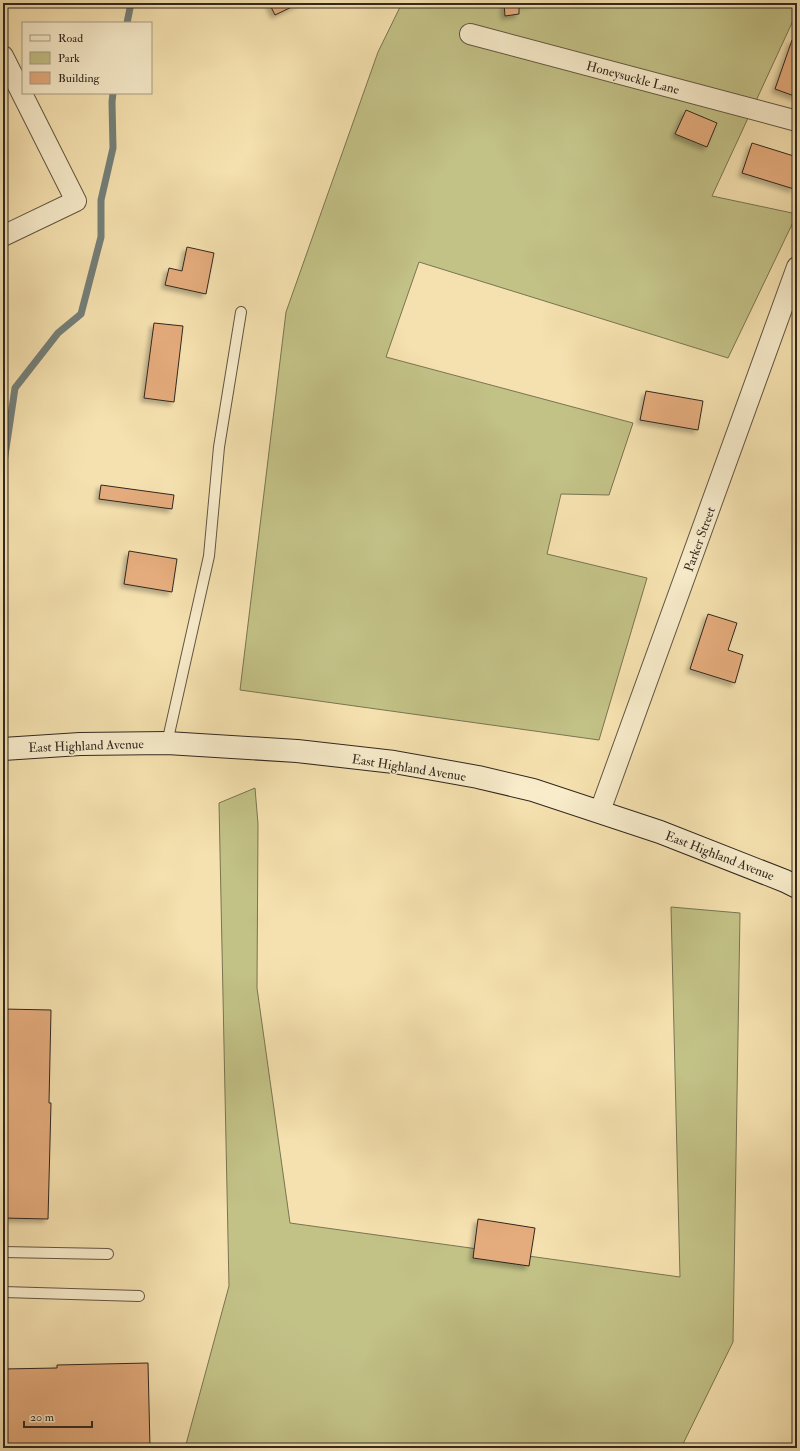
<svg xmlns="http://www.w3.org/2000/svg" width="800" height="1451" font-family="'IM FELL Double Pica',serif">
  <style>
    .green { fill: #c2c186; stroke: #7a7452 }
    .lines { fill: none; stroke-linecap: round; stroke-linejoin: round }
    .stream { stroke: #74807a; stroke-width: 7 }
    .building { fill: #e4ab7c; stroke: #31281f; filter: url(#shadow) }
    .lane-casing { stroke: #625643; stroke-width: 12 }
    .street-casing { stroke: #625643; stroke-width: 22 }
    .secondary-casing { stroke: #31281f; stroke-width: 24 }
    .lane { stroke: #f8eccb; stroke-width: 10 }
    .street { stroke: #f8eccb; stroke-width: 20 }
    .secondary { stroke: #f8eccb; stroke-width: 22 }
    .labels { text-anchor: middle; stroke-width: 3; stroke-linejoin: round; paint-order: stroke }
    .street-label { font-size: 13px; fill: #31281f; stroke: #f8eccb }
  </style>
  <defs>
    <filter id="shadow"><feDropShadow dx="-3.5" dy="3.5" stdDeviation="2" flood-color="#0004"/></filter>
  </defs>
  <rect width="100%" height="100%" fill="#f5e1af"/>
  <filter id="stains"><feTurbulence type="fractalNoise" baseFrequency=".005" numOctaves="4"/><feColorMatrix values="0 0 0 0 .2 0 0 0 0 .09 0 0 0 0 .02 0 0 0 .5 -.17"/></filter>
  <radialGradient id="worn" r=".72"><stop offset=".6" stop-color="#630" stop-opacity="0"/><stop offset="1" stop-color="#630" stop-opacity=".3"/></radialGradient>
  <g class="green">
    <path d="M 402,3 L 797,3 L 797,12 L 712,196 L 797,214 L 728,358 L 419,262 L 386,357 L 633,423 L 609,495 L 561,494 L 547,554 L 647,578 L 599,740 L 240,690 L 286,312 L 378,52 Z"/>
    <path d="M 255,788 L 258,824 L 257,988 L 290,1223 L 680,1277 L 671,907 L 740,913 L 733,1342 L 681,1448 L 185,1448 L 229,1286 L 219,803 Z"/>
  </g>
  <g class="lines">
    <g class="stream">
      <path d="M 127,23 L 131,3"/>
      <path d="M 3,469 L 15,388 L 58,333 L 81,314 L 101,237 L 101,200 L 113,148 L 112,102 L 113,93"/>
    </g>
  </g>
  <g class="building">
    <path d="M 269,3 L 300,3 L 275,15 Z"/>
    <path d="M 504,3 L 536,3 L 519,5 L 519,14 L 505,16 Z"/>
    <path d="M 792,40 L 797,42 L 797,97 L 775,89 Z"/>
    <path d="M 686,110 L 717,123 L 707,147 L 675,134 Z"/>
    <path d="M 752,143 L 797,157 L 797,180 L 794,189 L 742,173 Z"/>
    <path d="M 187,247 L 214,253 L 206,294 L 165,285 L 169,268 L 182,271 Z"/>
    <path d="M 154,323 L 183,326 L 174,402 L 144,398 Z"/>
    <path d="M 646,391 L 703,401 L 698,430 L 640,420 Z"/>
    <path d="M 101,485 L 174,495 L 172,509 L 99,499 Z"/>
    <path d="M 129,551 L 177,559 L 172,592 L 124,584 Z"/>
    <path d="M 708,614 L 737,623 L 728,650 L 743,655 L 735,683 L 690,669 Z"/>
    <path d="M 3,1009 L 51,1010 L 49,1103 L 51,1103 L 48,1219 L 3,1218 Z"/>
    <path d="M 478,1219 L 535,1228 L 529,1266 L 473,1258 Z"/>
    <path d="M 148,1363 L 150,1448 L 3,1448 L 3,1369 L 57,1368 L 57,1365 Z"/>
  </g>
  <g class="lines">
    <defs>
      <g id="lane">
        <path d="M 167,743 L 209,556 L 219,447 L 241,312"/>
        <path d="M 3,1252 L 108,1254"/>
        <path d="M 3,1292 L 139,1296"/>
      </g>
      <g id="street">
        <path d="M 470,34 L 797,121"/>
        <path d="M 3,56 L 76,201 L 3,236"/>
        <path d="M 600,811 L 797,267"/>
      </g>
      <path id="secondary" d="M 3,749 L 80,744 L 167,743 L 297,751 L 394,762 L 478,777 L 533,790 L 660,832 L 785,881 L 797,887"/>
    </defs>
    <use href="#lane" class="lane-casing"/>
    <use href="#street" class="street-casing"/>
    <use href="#secondary" class="secondary-casing"/>
    <use href="#lane" class="lane"/>
    <use href="#street" class="street"/>
    <use href="#secondary" class="secondary"/>
  </g>
  <g class="labels">
    <g class="street-label">
      <text transform="translate(633 77) rotate(15)" y="5">Honeysuckle Lane</text>
      <text transform="translate(699 539) rotate(-70)" y="5">Parker Street</text>
      <text transform="translate(86 745) rotate(-2)" y="5">East Highland Avenue</text>
      <text transform="translate(409 767) rotate(9)" y="5">East Highland Avenue</text>
      <text transform="translate(720 855) rotate(21)" y="5">East Highland Avenue</text>
    </g>
  </g>
  <rect width="800" height="1451" fill="none" stroke="#f5e1af" stroke-width="16"/>
  <rect x="4" y="4" width="792" height="1443" fill="none" stroke="#31281f" stroke-width="2"/>
  <rect x="8" y="8" width="784" height="1435" fill="none" stroke="#31281f"/>
  <rect x="22" y="22" width="130" height="72" fill="#f8eccb" stroke="#a89e86"/>
  <rect x="30" y="35" width="20" height="6" fill="#f8eccb" stroke="#a89e86"/>
  <text x="58" y="42" font-size="12" fill="#31281f">Road</text>
  <rect x="30" y="52" width="20" height="12" fill="#c2c186" stroke="#a89e86"/>
  <text x="58" y="62" font-size="12" fill="#31281f">Park</text>
  <rect x="30" y="72" width="20" height="12" fill="#e4ab7c" stroke="#a89e86"/>
  <text x="58" y="82" font-size="12" fill="#31281f">Building</text>
  <path d="M24 1421v6h68v-6" fill="none" stroke="#31281f" stroke-width="2"/>
  <text x="30" y="1421" font-size="12" fill="#31281f" stroke="#f8eccb" stroke-width="3" paint-order="stroke">20 m</text>
  <rect width="100%" height="100%" filter="url(#stains)"/>
  <rect width="100%" height="100%" fill="url(#worn)"/>
</svg>
